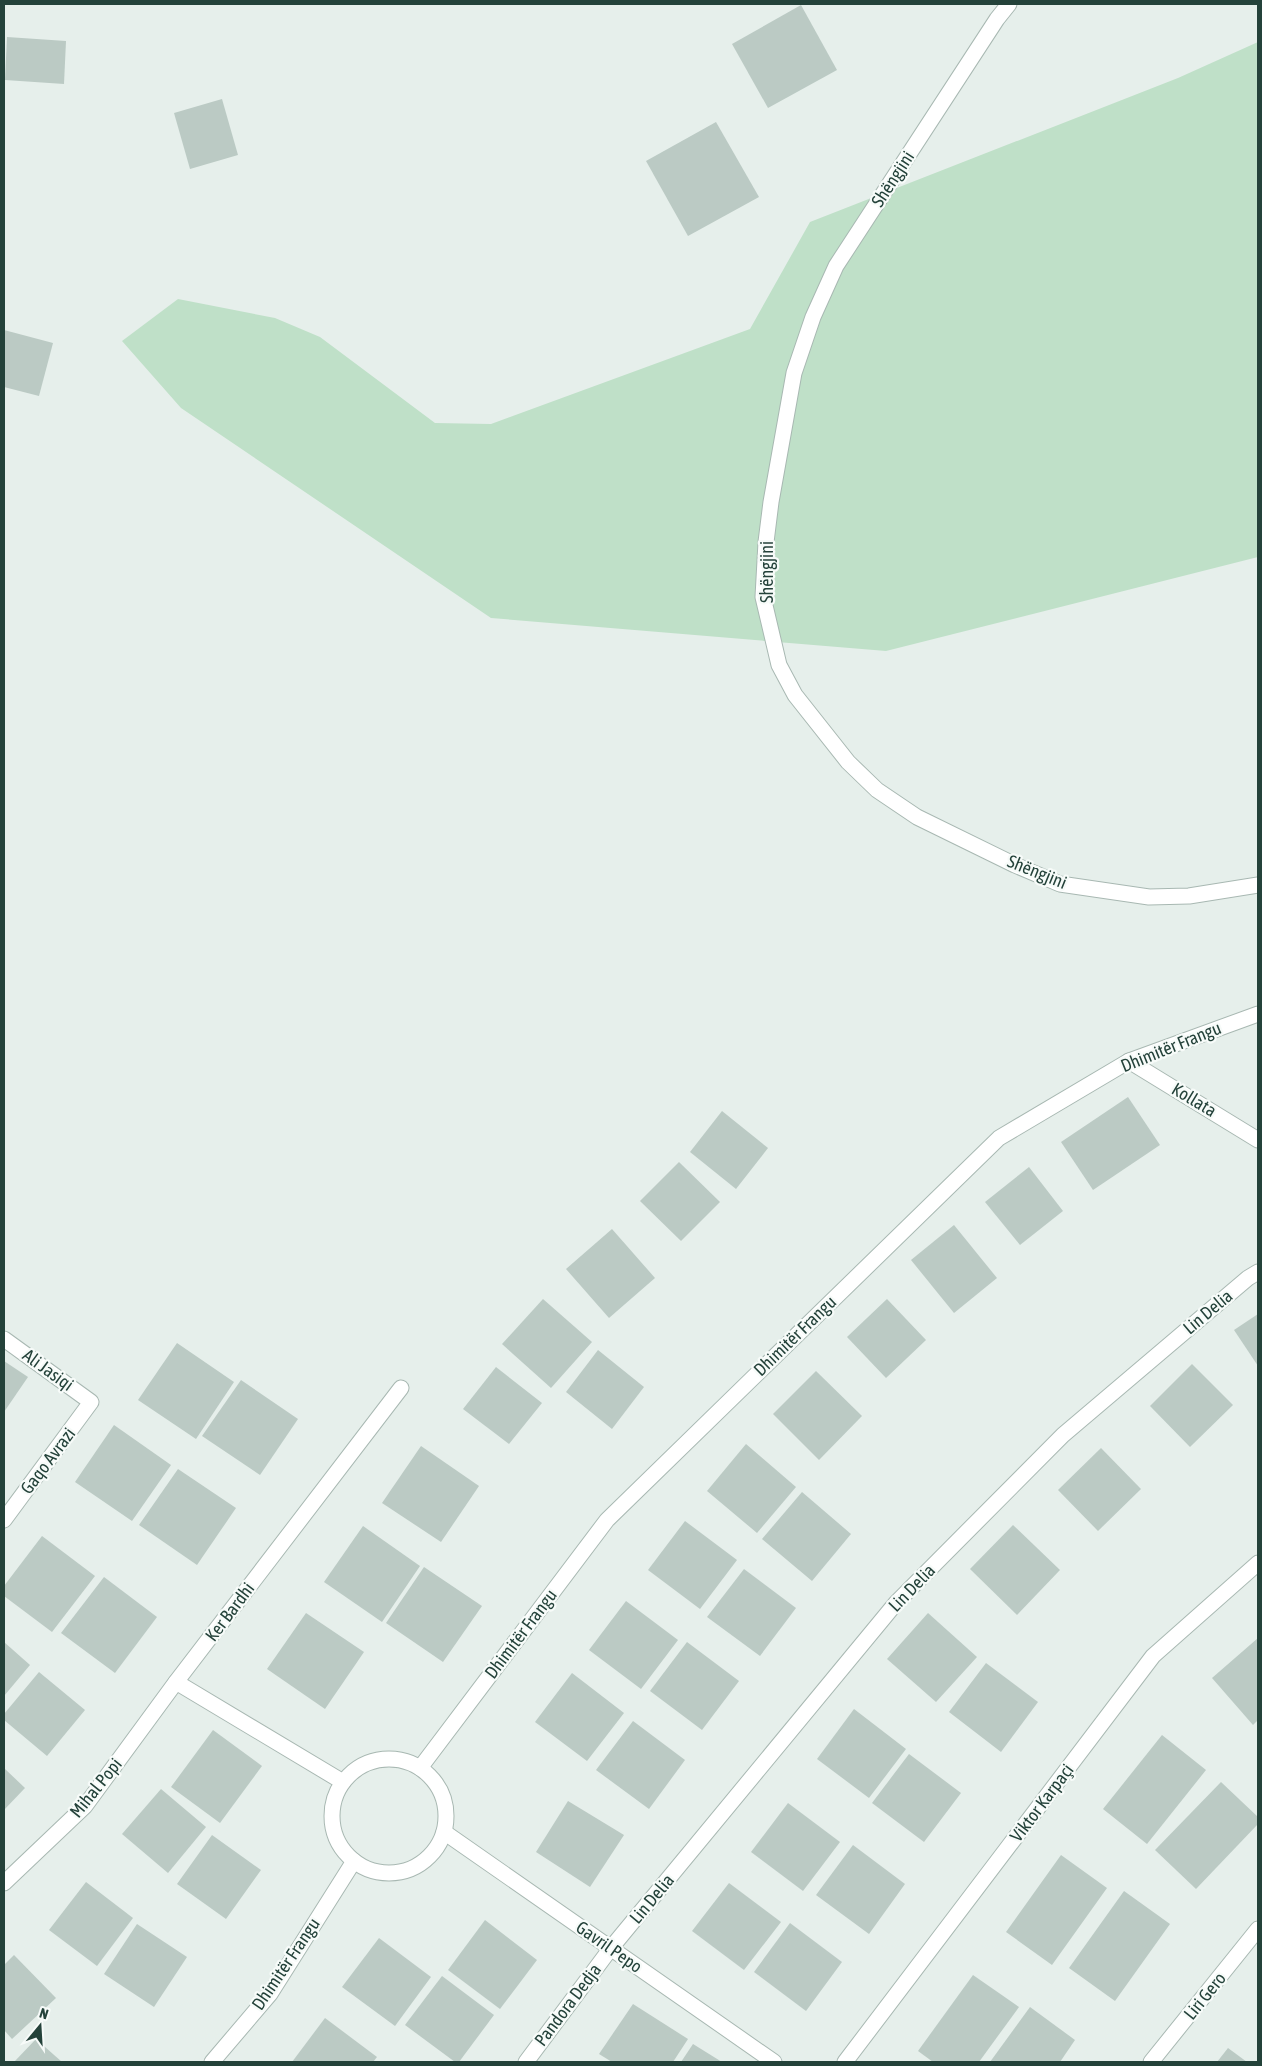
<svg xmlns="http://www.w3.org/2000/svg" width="1262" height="2066" font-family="'Asap Condensed',sans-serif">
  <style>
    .green { fill: #bfe0c8 }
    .building { fill: #bbcac4 }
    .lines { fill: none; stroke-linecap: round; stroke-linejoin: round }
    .minor-casing { stroke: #a8b8b2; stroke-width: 17 }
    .minor { stroke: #fff; stroke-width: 15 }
    .labels { text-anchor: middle; stroke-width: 4.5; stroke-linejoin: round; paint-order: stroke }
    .street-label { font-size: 18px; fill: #24423a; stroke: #f7fbf9 }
  </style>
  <rect width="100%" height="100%" fill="#e6efeb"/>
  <path class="green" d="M 1258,42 L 1258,557 L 886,651 L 491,618 L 181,408 L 122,341 L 178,299 L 275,318 L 320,337 L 435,423 L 491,424 L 750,329 L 810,222 L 1178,78 Z"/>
  <g class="building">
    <path d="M 801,5 L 837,70 L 768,108 L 732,44 Z"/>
    <path d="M 7,37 L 66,41 L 64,84 L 5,80 Z"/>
    <path d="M 222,99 L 238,155 L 190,169 L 174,113 Z"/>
    <path d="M 716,122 L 759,197 L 688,236 L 646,161 Z"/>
    <path d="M 4,330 L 53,343 L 39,396 L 4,387 Z"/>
    <path d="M 1128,1097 L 1160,1145 L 1093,1190 L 1061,1142 Z"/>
    <path d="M 722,1111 L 768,1148 L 736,1189 L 690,1152 Z"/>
    <path d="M 679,1162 L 720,1202 L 681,1241 L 640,1201 Z"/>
    <path d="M 1029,1167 L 1063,1211 L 1020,1245 L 985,1202 Z"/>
    <path d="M 954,1225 L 997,1278 L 954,1313 L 911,1260 Z"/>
    <path d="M 612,1229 L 655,1278 L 609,1318 L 566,1269 Z"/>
    <path d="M 543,1299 L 592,1342 L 551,1388 L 502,1344 Z"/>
    <path d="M 887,1299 L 926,1340 L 886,1378 L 847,1337 Z"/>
    <path d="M 1258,1314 L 1258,1366 L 1234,1330 Z"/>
    <path d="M 177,1343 L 234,1382 L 196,1439 L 138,1400 Z"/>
    <path d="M 598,1350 L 644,1387 L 612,1429 L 566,1392 Z"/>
    <path d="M 4,1361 L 28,1377 L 4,1412 Z"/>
    <path d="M 1192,1364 L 1233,1405 L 1190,1447 L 1150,1406 Z"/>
    <path d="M 496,1367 L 542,1403 L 509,1444 L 463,1409 Z"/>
    <path d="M 816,1371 L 862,1416 L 819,1460 L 773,1414 Z"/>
    <path d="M 241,1380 L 298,1419 L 260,1475 L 202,1436 Z"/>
    <path d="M 114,1425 L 171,1465 L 132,1521 L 75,1482 Z"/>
    <path d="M 746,1444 L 796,1487 L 757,1533 L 707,1491 Z"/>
    <path d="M 421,1446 L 479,1486 L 441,1542 L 382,1503 Z"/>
    <path d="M 1101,1448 L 1141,1489 L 1098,1531 L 1058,1490 Z"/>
    <path d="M 178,1469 L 236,1508 L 197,1565 L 139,1525 Z"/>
    <path d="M 802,1492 L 851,1534 L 812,1581 L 762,1539 Z"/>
    <path d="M 685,1521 L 737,1560 L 700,1609 L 648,1570 Z"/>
    <path d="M 1013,1525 L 1060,1570 L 1017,1615 L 970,1569 Z"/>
    <path d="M 363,1526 L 420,1566 L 382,1622 L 324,1582 Z"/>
    <path d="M 42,1536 L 95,1576 L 52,1632 L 4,1596 L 4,1586 Z"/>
    <path d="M 424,1567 L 482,1606 L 443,1662 L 386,1623 Z"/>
    <path d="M 744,1569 L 796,1608 L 760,1656 L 707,1617 Z"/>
    <path d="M 104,1577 L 157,1617 L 115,1673 L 61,1633 Z"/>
    <path d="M 626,1601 L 678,1640 L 641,1689 L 589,1650 Z"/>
    <path d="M 306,1613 L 364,1652 L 325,1709 L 267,1669 Z"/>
    <path d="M 928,1613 L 977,1657 L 936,1702 L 887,1659 Z"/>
    <path d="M 1258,1638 L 1258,1720 L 1253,1725 L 1212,1678 Z"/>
    <path d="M 4,1642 L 30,1665 L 4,1696 Z"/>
    <path d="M 687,1642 L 739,1681 L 702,1730 L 650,1691 Z"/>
    <path d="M 986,1663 L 1038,1702 L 1001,1752 L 949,1712 Z"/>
    <path d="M 39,1672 L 85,1710 L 47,1756 L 4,1720 L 4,1714 Z"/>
    <path d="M 572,1673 L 624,1713 L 587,1761 L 535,1722 Z"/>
    <path d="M 854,1709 L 906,1749 L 869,1798 L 817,1759 Z"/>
    <path d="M 633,1721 L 685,1760 L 649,1809 L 596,1770 Z"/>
    <path d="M 213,1730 L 262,1766 L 220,1823 L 171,1787 Z"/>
    <path d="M 1162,1735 L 1206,1770 L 1147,1844 L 1103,1809 Z"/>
    <path d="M 909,1754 L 961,1793 L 924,1842 L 872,1803 Z"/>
    <path d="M 4,1768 L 25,1788 L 4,1810 Z"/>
    <path d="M 1221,1782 L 1258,1817 L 1258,1824 L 1196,1889 L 1155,1850 Z"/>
    <path d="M 161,1789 L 206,1827 L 168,1873 L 122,1834 Z"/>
    <path d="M 568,1801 L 624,1835 L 590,1887 L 536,1852 Z"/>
    <path d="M 788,1803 L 840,1842 L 803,1891 L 751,1852 Z"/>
    <path d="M 212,1835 L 261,1870 L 226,1919 L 177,1884 Z"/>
    <path d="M 853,1845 L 905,1884 L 869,1934 L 816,1895 Z"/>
    <path d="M 1061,1855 L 1107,1888 L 1052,1965 L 1006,1932 Z"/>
    <path d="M 86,1882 L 133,1918 L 97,1966 L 49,1930 Z"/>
    <path d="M 729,1883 L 781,1922 L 744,1970 L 692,1931 Z"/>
    <path d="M 1124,1891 L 1170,1924 L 1115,2001 L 1069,1968 Z"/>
    <path d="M 485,1920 L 537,1960 L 500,2009 L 448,1970 Z"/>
    <path d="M 790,1923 L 842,1962 L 806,2011 L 754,1972 Z"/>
    <path d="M 137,1924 L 187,1957 L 154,2007 L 104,1974 Z"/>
    <path d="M 379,1938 L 431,1977 L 395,2026 L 342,1987 Z"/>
    <path d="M 14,1955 L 56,1998 L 12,2039 L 4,2030 L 4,1965 Z"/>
    <path d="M 973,1975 L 1019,2007 L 979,2062 L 933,2062 L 918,2051 Z"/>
    <path d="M 442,1976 L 494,2015 L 459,2062 L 455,2062 L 405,2025 Z"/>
    <path d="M 633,2004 L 688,2039 L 673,2062 L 612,2062 L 599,2054 Z"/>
    <path d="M 1030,2007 L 1075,2040 L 1060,2062 L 990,2062 Z"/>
    <path d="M 325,2018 L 377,2057 L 373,2062 L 292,2062 Z"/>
    <path d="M 36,2039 L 62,2062 L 14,2062 Z"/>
    <path d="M 693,2044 L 722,2062 L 681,2062 Z"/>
    <path d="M 1228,2048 L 1247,2062 L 1217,2062 Z"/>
  </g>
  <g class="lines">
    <defs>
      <g id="minor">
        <path d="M 1009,4 L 997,19 L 836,266 L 813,317 L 794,373 L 771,502 L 766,542 L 763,597 L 779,665 L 795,695 L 848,762 L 877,790 L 917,817 L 1015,865 L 1060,884 L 1149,897 L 1189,896 L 1258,885"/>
        <path d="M 1129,1061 L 1258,1140"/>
        <path d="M 4,1339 L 91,1402 L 4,1520"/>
        <path d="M 176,1682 L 343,1782"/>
        <circle cx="389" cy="1816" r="57"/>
        <path d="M 420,1768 L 607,1520 L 999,1138 L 1129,1061 L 1258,1014"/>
        <path d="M 444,1832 L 774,2062"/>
        <path d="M 4,1883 L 85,1806 L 176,1682 L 401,1388"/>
        <path d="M 212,2062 L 270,1994 L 354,1861"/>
        <path d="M 526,2062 L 611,1948 L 896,1603 L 1063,1435 L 1248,1278 L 1258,1272"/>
        <path d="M 845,2062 L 1153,1656 L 1258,1563"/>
        <path d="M 1151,2062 L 1258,1929"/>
      </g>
    </defs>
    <use href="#minor" class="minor-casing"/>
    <use href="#minor" class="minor"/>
  </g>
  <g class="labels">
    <g class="street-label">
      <text transform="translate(893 179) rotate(-57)" y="6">Shëngjini</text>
      <text transform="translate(767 572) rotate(-90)" y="6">Shëngjini</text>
      <text transform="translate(1037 872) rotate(22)" y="6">Shëngjini</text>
      <text transform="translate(1171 1047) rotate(-22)" y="6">Dhimitër Frangu</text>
      <text transform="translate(1194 1100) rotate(31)" y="6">Kollata</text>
      <text transform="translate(1208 1312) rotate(-40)" y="6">Lin Delia</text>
      <text transform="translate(795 1336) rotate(-44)" y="6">Dhimitër Frangu</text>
      <text transform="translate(48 1370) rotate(36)" y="6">Ali Jasiqi</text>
      <text transform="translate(48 1461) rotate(-53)" y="6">Gaqo Avrazi</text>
      <text transform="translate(912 1588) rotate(-46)" y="6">Lin Delia</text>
      <text transform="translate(230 1612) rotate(-53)" y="6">Ker Bardhi</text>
      <text transform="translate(521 1634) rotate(-53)" y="6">Dhimitër Frangu</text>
      <text transform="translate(96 1788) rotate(-51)" y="6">Mihal Popi</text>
      <text transform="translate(1042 1803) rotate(-53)" y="6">Viktor Karpaçi</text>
      <text transform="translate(652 1899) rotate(-50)" y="6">Lin Delia</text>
      <text transform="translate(609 1947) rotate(35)" y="6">Gavril Pepo</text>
      <text transform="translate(286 1964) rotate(-56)" y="6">Dhimitër Frangu</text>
      <text transform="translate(1205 1996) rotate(-51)" y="6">Liri Gero</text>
      <text transform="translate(568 2005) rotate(-53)" y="6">Pandora Dedja</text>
    </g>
  </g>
  <rect width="1262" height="2066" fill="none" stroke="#24423a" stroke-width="10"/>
  <g transform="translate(40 2026) rotate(18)" stroke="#f7fbf9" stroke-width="4" paint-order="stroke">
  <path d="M0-4L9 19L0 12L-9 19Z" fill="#24423a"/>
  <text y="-8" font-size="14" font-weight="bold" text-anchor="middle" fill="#24423a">N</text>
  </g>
</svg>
